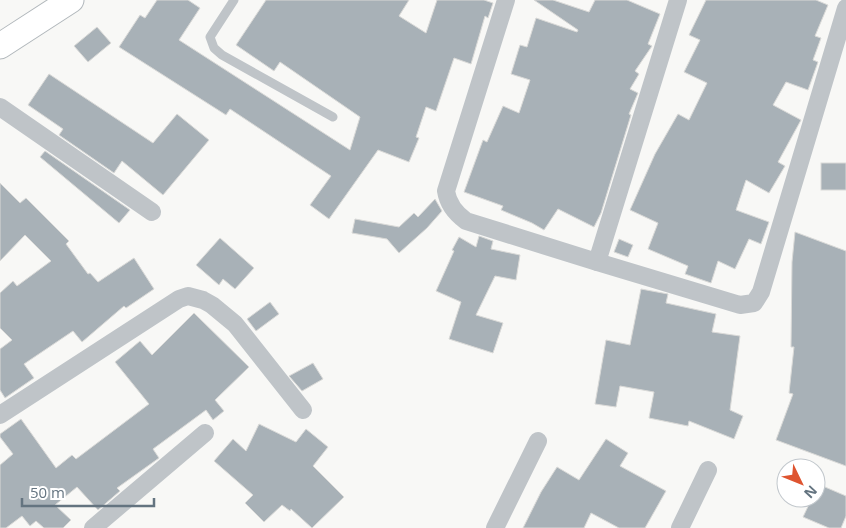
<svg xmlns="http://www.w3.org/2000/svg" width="846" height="528" font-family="'Open Sans',sans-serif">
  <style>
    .building { fill: #a8b1b7; stroke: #dadad8 }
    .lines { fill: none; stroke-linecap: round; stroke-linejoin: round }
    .secondary-casing { stroke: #b2b8bc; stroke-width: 27 }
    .lane { stroke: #bfc4c8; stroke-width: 9 }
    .street { stroke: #bfc4c8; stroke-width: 18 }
    .secondary { stroke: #fff; stroke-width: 25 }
  </style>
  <rect width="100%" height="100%" fill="#f8f8f6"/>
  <g class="building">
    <path d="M 157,0 L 188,0 L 200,8 L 179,40 L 350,150 L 360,117 L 280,62 L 274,71 L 236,45 L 266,0 L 409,0 L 399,16 L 426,33 L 437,0 L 484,0 L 493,3 L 488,18 L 485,16 L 471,64 L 454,58 L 436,111 L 426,107 L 416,137 L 419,138 L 409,162 L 378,150 L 329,219 L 310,205 L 331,176 L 230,109 L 226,115 L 119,47 L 140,15 L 145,18 Z"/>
    <path d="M 534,0 L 553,0 L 589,12 L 595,0 L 627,0 L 660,14 L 648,44 L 652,46 L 635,71 L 639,74 L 630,89 L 638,93 L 629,114 L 631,115 L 601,213 L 594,227 L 558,209 L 544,230 L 532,223 L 501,210 L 503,206 L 464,192 L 483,140 L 487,142 L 503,106 L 519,113 L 530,80 L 511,74 L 520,45 L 527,47 L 536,18 L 577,32 L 578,30 Z"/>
    <path d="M 706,0 L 816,0 L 828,5 L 815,36 L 821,38 L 813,60 L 818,62 L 808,90 L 786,82 L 773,105 L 801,120 L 778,162 L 785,166 L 769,193 L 746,180 L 736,210 L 769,222 L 761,244 L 749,239 L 735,269 L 718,261 L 711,283 L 685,274 L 688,266 L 648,249 L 658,223 L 630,210 L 655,154 L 678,114 L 689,120 L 707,83 L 684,72 L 700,40 L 689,35 Z"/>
    <path d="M 97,27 L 111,43 L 88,62 L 74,46 Z"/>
    <path d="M 49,74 L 153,143 L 177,114 L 209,140 L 163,195 L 122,161 L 114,173 L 59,135 L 63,129 L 28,105 Z"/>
    <path d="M 45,151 L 130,210 L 119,223 L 40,157 Z"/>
    <rect x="821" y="163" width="25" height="27"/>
    <path d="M 0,183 L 20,203 L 26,198 L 69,241 L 66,244 L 88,274 L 90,273 L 98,282 L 134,258 L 154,289 L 126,308 L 124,306 L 82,342 L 73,331 L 24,364 L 34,378 L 5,398 L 0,390 L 0,349 L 12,340 L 0,328 L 0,293 L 13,281 L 17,286 L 51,261 L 25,235 L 0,261 Z"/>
    <path d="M 435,199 L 442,211 L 427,228 L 399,253 L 387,239 L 352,233 L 355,219 L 399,227 L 414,213 L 418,217 Z"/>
    <path d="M 795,232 L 846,251 L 846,466 L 776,440 L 793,394 L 789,393 L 794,347 L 791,347 L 792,262 Z"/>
    <path d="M 479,236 L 493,241 L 491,249 L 520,255 L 516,280 L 495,276 L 476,315 L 503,323 L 493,353 L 449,339 L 461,302 L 436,291 L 454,251 L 452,250 L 459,237 L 476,247 Z"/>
    <path d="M 220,238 L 254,268 L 235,289 L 223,279 L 219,285 L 196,265 Z"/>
    <path d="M 619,239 L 633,245 L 628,257 L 614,252 Z"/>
    <path d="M 641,289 L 668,294 L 666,303 L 716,314 L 712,332 L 740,336 L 730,410 L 743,416 L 734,439 L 689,421 L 688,426 L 649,418 L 654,392 L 620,386 L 616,407 L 595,404 L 606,340 L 630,345 Z"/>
    <path d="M 270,302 L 279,314 L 256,331 L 247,319 Z"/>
    <path d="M 194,313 L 249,367 L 215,400 L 224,411 L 213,420 L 206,410 L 153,449 L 159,458 L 117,488 L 120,491 L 98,510 L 77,487 L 55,505 L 71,520 L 63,528 L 44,528 L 36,521 L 30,526 L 22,516 L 6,528 L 0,528 L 0,465 L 13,454 L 0,437 L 0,434 L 21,419 L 56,468 L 72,455 L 76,459 L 149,404 L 115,362 L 140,341 L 152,355 Z"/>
    <path d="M 313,363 L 323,379 L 302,391 L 289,376 Z"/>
    <path d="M 259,424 L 296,442 L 306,429 L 328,447 L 313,466 L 344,497 L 312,528 L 291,509 L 290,511 L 282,505 L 264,522 L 245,503 L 253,495 L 214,461 L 233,439 L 246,451 Z"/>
    <path d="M 606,439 L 628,453 L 620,466 L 666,491 L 645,528 L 619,528 L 591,513 L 584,528 L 523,528 L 541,492 L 557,467 L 579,480 Z"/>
    <path d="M 818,484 L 846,496 L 846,516 L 841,528 L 829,528 L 803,517 L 812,498 L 816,498 L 816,489 Z"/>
  </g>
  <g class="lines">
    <defs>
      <path id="secondary" d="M 0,46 L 71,0"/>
    </defs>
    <use href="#secondary" class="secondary-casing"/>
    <path class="lane" d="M 234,0 L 210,37 L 214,48 L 222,55 L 333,117"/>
    <g class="street">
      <path d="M 506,0 L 446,191 C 448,204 455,213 466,221 L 597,262 L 740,305 L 754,303 L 761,292 L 846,8"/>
      <path d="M 0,107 L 152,212"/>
      <path d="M 597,262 L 678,0"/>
      <path d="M 0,415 L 179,299 L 188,296 L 203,300 L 212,305 L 235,324 L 303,410"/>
      <path d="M 93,528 L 205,433"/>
      <path d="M 495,528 L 538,441"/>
      <path d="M 680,528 L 708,470"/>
    </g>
    <use href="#secondary" class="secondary"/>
  </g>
  <g transform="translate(801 483) rotate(133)"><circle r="24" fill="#ffffff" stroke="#c1c7cc"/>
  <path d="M0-4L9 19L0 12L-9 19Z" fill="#de5430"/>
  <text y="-8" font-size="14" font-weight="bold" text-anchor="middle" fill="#647480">N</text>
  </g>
  <path d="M22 498v8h132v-8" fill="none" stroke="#647480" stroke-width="2.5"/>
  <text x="30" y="498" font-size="15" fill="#647480" stroke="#ffffff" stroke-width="4" paint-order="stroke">50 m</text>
</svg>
